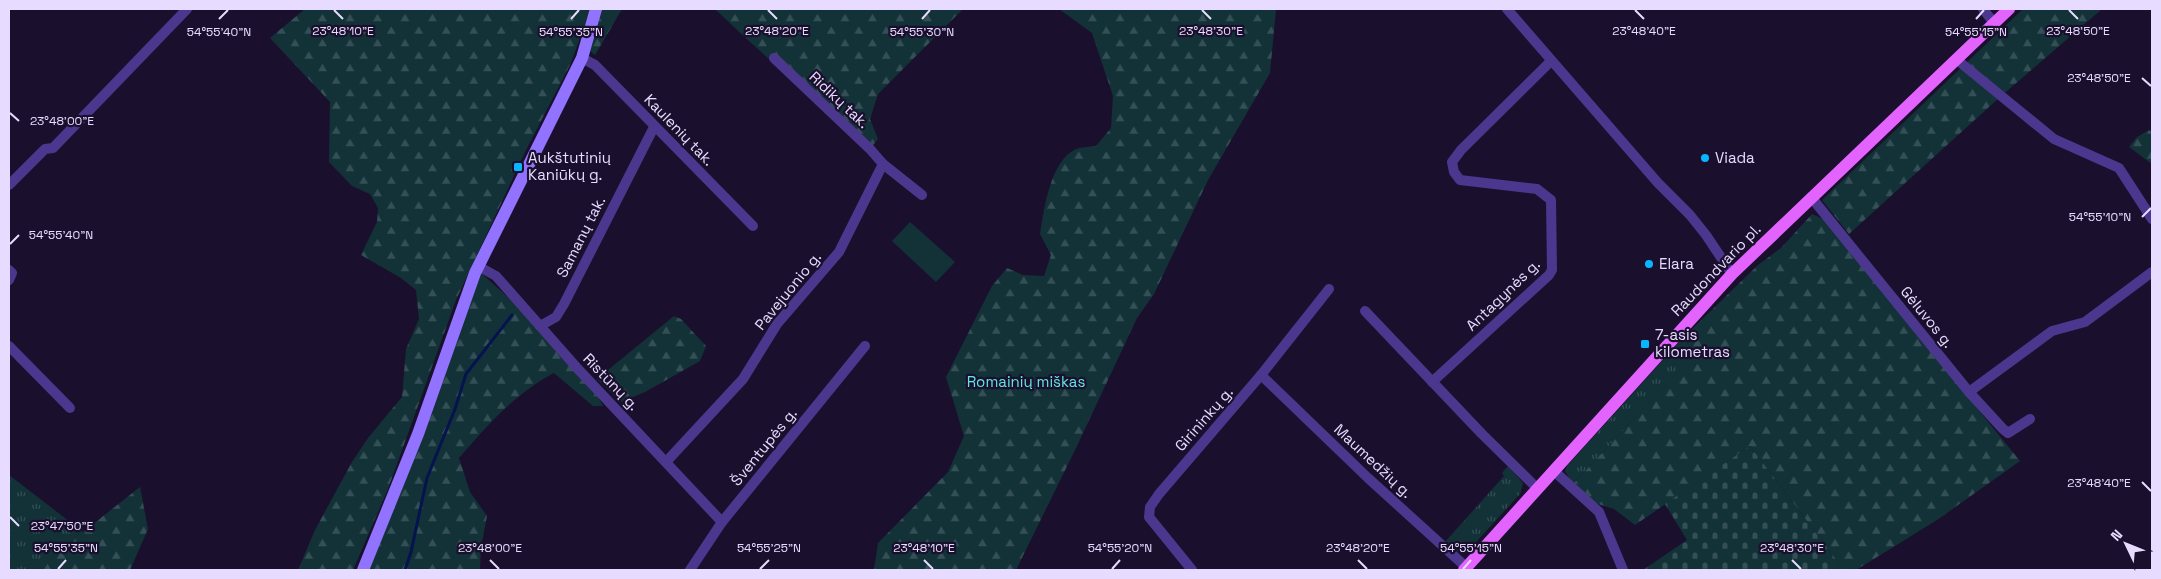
<svg xmlns="http://www.w3.org/2000/svg" width="2161" height="579" font-family="'Space Grotesk',sans-serif">
  <style>
    .grass { fill: url(#grass-tufts) }
    .forest { fill: url(#forest-firs) }
    .cemetery { fill: url(#cemetery-stones) }
    .pitch { fill: #123238 }
    .lines { fill: none; stroke-linecap: round; stroke-linejoin: round }
    .stream { stroke: #07134f; stroke-width: 3 }
    .street { stroke: #4c378f; stroke-width: 10 }
    .secondary { stroke: #9273ff; stroke-width: 12 }
    .primary { stroke: #e363ff; stroke-width: 12 }
    .ticks { fill: none; stroke: #e7dcff; stroke-width: 2 }
    .poi-dot { fill: #08b6ff; stroke: #1a102d; stroke-width: 2 }
    .labels { text-anchor: middle; stroke-width: 4.5; stroke-linejoin: round; paint-order: stroke }
    .street-label { font-size: 15px; fill: #e7dcff; stroke: #1a102d }
    .poi-label { font-size: 15px; fill: #e7dcff; stroke: #1a102d; text-anchor: start }
    .park-label { font-size: 15px; fill: #5ee9e2; stroke: #1a102d }
    .ticks-label { font-size: 12px; text-anchor: middle; fill: #e7dcff; stroke: #1a102d; stroke-width: 4.5; stroke-linejoin: round; paint-order: stroke }
  </style>
  <defs>
    <pattern id="grass-tufts" width="24" height="20" patternUnits="userSpaceOnUse" patternTransform="scale(1.25)"><rect width="24" height="20" fill="#123238"/><path d="M3 7l-1-3M5 7V3M7 7l1-3M15 17l-1-3M17 17v-4M19 17l1-3" fill="none" stroke="#344f56"/></pattern>
    <pattern id="forest-firs" width="22" height="20" patternUnits="userSpaceOnUse" patternTransform="scale(1.25)"><rect width="22" height="20" fill="#123238"/><path d="M5 1l3.5 6h-7zM16 11l3.5 6h-7z" fill="#344f56"/></pattern>
    <pattern id="cemetery-stones" width="16" height="16" patternUnits="userSpaceOnUse" patternTransform="scale(1.25)"><rect width="16" height="16" fill="#123238"/><path d="M2 7V4a2 2 0 0 1 4 0v3zM10 15v-3a2 2 0 0 1 4 0v3z" fill="#344f56"/></pattern>
  </defs>
  <rect width="100%" height="100%" fill="#1a102d"/>
  <g class="grass">
    <path d="M 1684,337 L 1694,355 L 1573,484 L 1565,471 L 1567,466 Z"/>
    <path d="M 1508,466 L 1523,483 L 1520,494 L 1467,552 L 1459,553 L 1445,542 L 1504,476 L 1502,473 Z"/>
    <path d="M 9,475 L 83,532 L 62,545 L 42,570 L 9,570 Z"/>
  </g>
  <g class="forest">
    <path d="M 305,9 L 591,9 L 570,65 L 526,150 L 456,300 L 388,489 L 353,570 L 298,570 L 315,530 L 352,462 L 368,438 L 402,397 L 406,349 L 419,319 L 416,290 L 401,278 L 361,255 L 377,222 L 378,208 L 370,194 L 352,186 L 329,162 L 330,102 L 270,38 Z"/>
    <path d="M 602,9 L 622,9 L 595,55 L 590,51 Z"/>
    <path d="M 715,9 L 963,9 L 878,94 L 870,119 L 878,139 L 870,149 C 818,102 765,57 715,9 Z"/>
    <path d="M 1059,9 L 1276,9 L 1270,73 L 1208,180 L 1154,294 L 1137,318 L 1076,448 L 1016,570 L 874,570 L 878,543 L 948,472 L 964,436 L 946,377 L 992,286 L 1007,268 L 1023,275 L 1044,276 L 1051,255 L 1040,234 C 1044,210 1050,161 1076,149 C 1082,147 1090,147 1096,146 L 1111,128 L 1113,96 L 1092,33 Z"/>
    <path d="M 2023,9 L 2102,9 L 2000,97 L 1849,234 L 1822,200 Z"/>
    <path d="M 2149,130 L 2152,132 L 2152,164 L 2129,147 L 2137,137 Z"/>
    <path d="M 1812,214 L 1823,219 L 2020,461 L 1937,520 L 1856,570 L 1844,570 L 1750,446 L 1635,525 L 1614,509 L 1595,503 L 1573,484 L 1694,355 L 1684,337 L 1758,265 L 1781,248 Z"/>
    <path d="M 480,272 L 513,302 L 598,397 L 603,406 L 593,406 L 554,373 C 517,392 486,426 459,458 L 470,492 L 487,516 L 481,547 L 480,570 L 368,570 Z"/>
    <path d="M 674,316 L 681,319 L 706,346 L 700,361 L 645,392 L 621,402 L 597,379 Z"/>
    <path d="M 140,487 L 148,529 L 130,570 L 42,570 L 62,545 L 83,532 Z"/>
  </g>
  <path class="cemetery" d="M 1750,446 L 1844,570 L 1643,570 L 1687,540 L 1665,504 Z"/>
  <path class="pitch" d="M 910,222 L 955,262 L 936,282 L 892,241 Z"/>
  <g class="lines">
    <path class="stream" d="M 405,570 L 411,552 L 427,478 L 455,409 L 466,374 L 512,315"/>
    <g class="street">
      <path d="M 1507,9 L 1658,183 L 1690,215 L 1706,235 L 1732,274"/>
      <path d="M 1983,9 L 1994,23"/>
      <path d="M 582,58 L 595,65 L 753,226"/>
      <path d="M 774,58 L 870,149 L 883,164"/>
      <path d="M 1956,59 L 2054,139 L 2119,168 L 2152,219"/>
      <path d="M 9,185 L 45,149 L 53,148 L 187,9"/>
      <path d="M 1811,197 L 1969,392 L 2003,429 L 2008,433 L 2030,419"/>
      <path d="M 478,266 L 496,276 L 578,369 L 722,522"/>
      <path d="M 9,270 L 12,273 L 9,280"/>
      <path d="M 1365,311 L 1482,434 L 1538,489"/>
      <path d="M 540,326 L 556,317 L 564,304 L 654,127"/>
      <path d="M 9,346 L 70,408"/>
      <path d="M 1261,375 L 1368,478 L 1466,567"/>
      <path d="M 1432,382 L 1549,275 L 1552,270 L 1551,200 L 1537,189 L 1460,180 L 1454,172 L 1452,162 L 1461,150 L 1551,61"/>
      <path d="M 1969,392 L 2052,331 L 2085,322 L 2152,272"/>
      <path d="M 666,462 L 743,379 L 777,324 L 839,252 L 883,164 L 922,195"/>
      <path d="M 1554,471 L 1599,512 L 1623,570"/>
      <path d="M 690,570 L 722,522 L 865,346"/>
      <path d="M 1192,570 L 1149,517 L 1150,507 L 1159,494 L 1261,375 L 1329,289"/>
    </g>
    <path class="secondary" d="M 363,570 L 418,434 L 475,273 L 582,58 L 596,9"/>
    <path class="primary" d="M 1464,570 L 1732,274 L 2009,9"/>
  </g>
  <path class="ticks" d="M 334,10 L 343,19M 768,10 L 777,19M 1202,10 L 1211,19M 1635,10 L 1644,19M 2069,10 L 2078,19M 219,19 L 228,10M 571,19 L 579,10M 922,19 L 930,10M 1976,19 L 1984,10M 2142,78 L 2151,86M 10,113 L 19,121M 2142,217 L 2151,208M 10,244 L 19,235M 2142,482 L 2151,491M 10,517 L 19,526M 490,560 L 499,569M 924,560 L 933,569M 1358,560 L 1367,569M 1792,560 L 1801,569M 58,569 L 66,560M 760,569 L 769,560M 1112,569 L 1120,560M 1463,569 L 1471,560"/>
  <g class="poi-dot">
    <circle cx="1705" cy="158" r="5"/>
    <rect x="513" y="162" width="10" height="10" rx="2.5"/>
    <circle cx="1649" cy="264" r="5"/>
    <rect x="1640" y="339" width="10" height="10" rx="2.5"/>
  </g>
  <g class="labels">
    <g class="street-label">
      <text transform="translate(839 100) rotate(43)" y="5">Ridikų tak.</text>
      <text transform="translate(679 130) rotate(46)" y="5">Kaulenių tak.</text>
      <text transform="translate(581 237) rotate(-63)" y="5">Samanų tak.</text>
      <text transform="translate(1716 270) rotate(-46)" y="5">Raudondvario pl.</text>
      <text transform="translate(788 291) rotate(-51)" y="5">Pavejuonio g.</text>
      <text transform="translate(1503 295) rotate(-44)" y="5">Antagynės g.</text>
      <text transform="translate(1927 317) rotate(51)" y="5">Gėluvos g.</text>
      <text transform="translate(611 382) rotate(46)" y="5">Ristūnų g.</text>
      <text transform="translate(1204 419) rotate(-49)" y="5">Girininkų g.</text>
      <text transform="translate(764 447) rotate(-51)" y="5">Šventupės g.</text>
      <text transform="translate(1373 461) rotate(43)" y="5">Maumedžių g.</text>
    </g>
    <g class="poi-label">
      <text x="528" y="163">Aukštutinių<tspan x="528" dy="17">Kaniūkų g.</tspan></text>
      <text x="1715" y="163">Viada</text>
      <text x="1659" y="269">Elara</text>
      <text x="1655" y="340">7-asis<tspan x="1655" dy="17">kilometras</tspan></text>
    </g>
    <g class="park-label">
      <text x="1026" y="387">Romainių miškas</text>
    </g>
  </g>
  <g class="ticks-label">
    <text x="2078" y="35">23°48'50"E</text>
    <text x="343" y="35">23°48'10"E</text>
    <text x="777" y="35">23°48'20"E</text>
    <text x="1211" y="35">23°48'30"E</text>
    <text x="1644" y="35">23°48'40"E</text>
    <text x="219" y="36">54°55'40"N</text>
    <text x="571" y="36">54°55'35"N</text>
    <text x="922" y="36">54°55'30"N</text>
    <text x="1976" y="36">54°55'15"N</text>
    <text x="2099" y="82">23°48'50"E</text>
    <text x="62" y="125">23°48'00"E</text>
    <text x="2100" y="221">54°55'10"N</text>
    <text x="61" y="239">54°55'40"N</text>
    <text x="2099" y="487">23°48'40"E</text>
    <text x="62" y="530">23°47'50"E</text>
    <text x="66" y="552">54°55'35"N</text>
    <text x="769" y="552">54°55'25"N</text>
    <text x="1120" y="552">54°55'20"N</text>
    <text x="1471" y="552">54°55'15"N</text>
    <text x="490" y="552">23°48'00"E</text>
    <text x="924" y="552">23°48'10"E</text>
    <text x="1358" y="552">23°48'20"E</text>
    <text x="1792" y="552">23°48'30"E</text>
  </g>
  <rect width="2161" height="579" fill="none" stroke="#e7dcff" stroke-width="20"/>
  <g transform="translate(2126 544) rotate(313)" stroke="#1a102d" stroke-width="4" paint-order="stroke">
  <path d="M0-4L9 19L0 12L-9 19Z" fill="#e7dcff"/>
  <text y="-8" font-size="14" font-weight="bold" text-anchor="middle" fill="#e7dcff">N</text>
  </g>
</svg>
